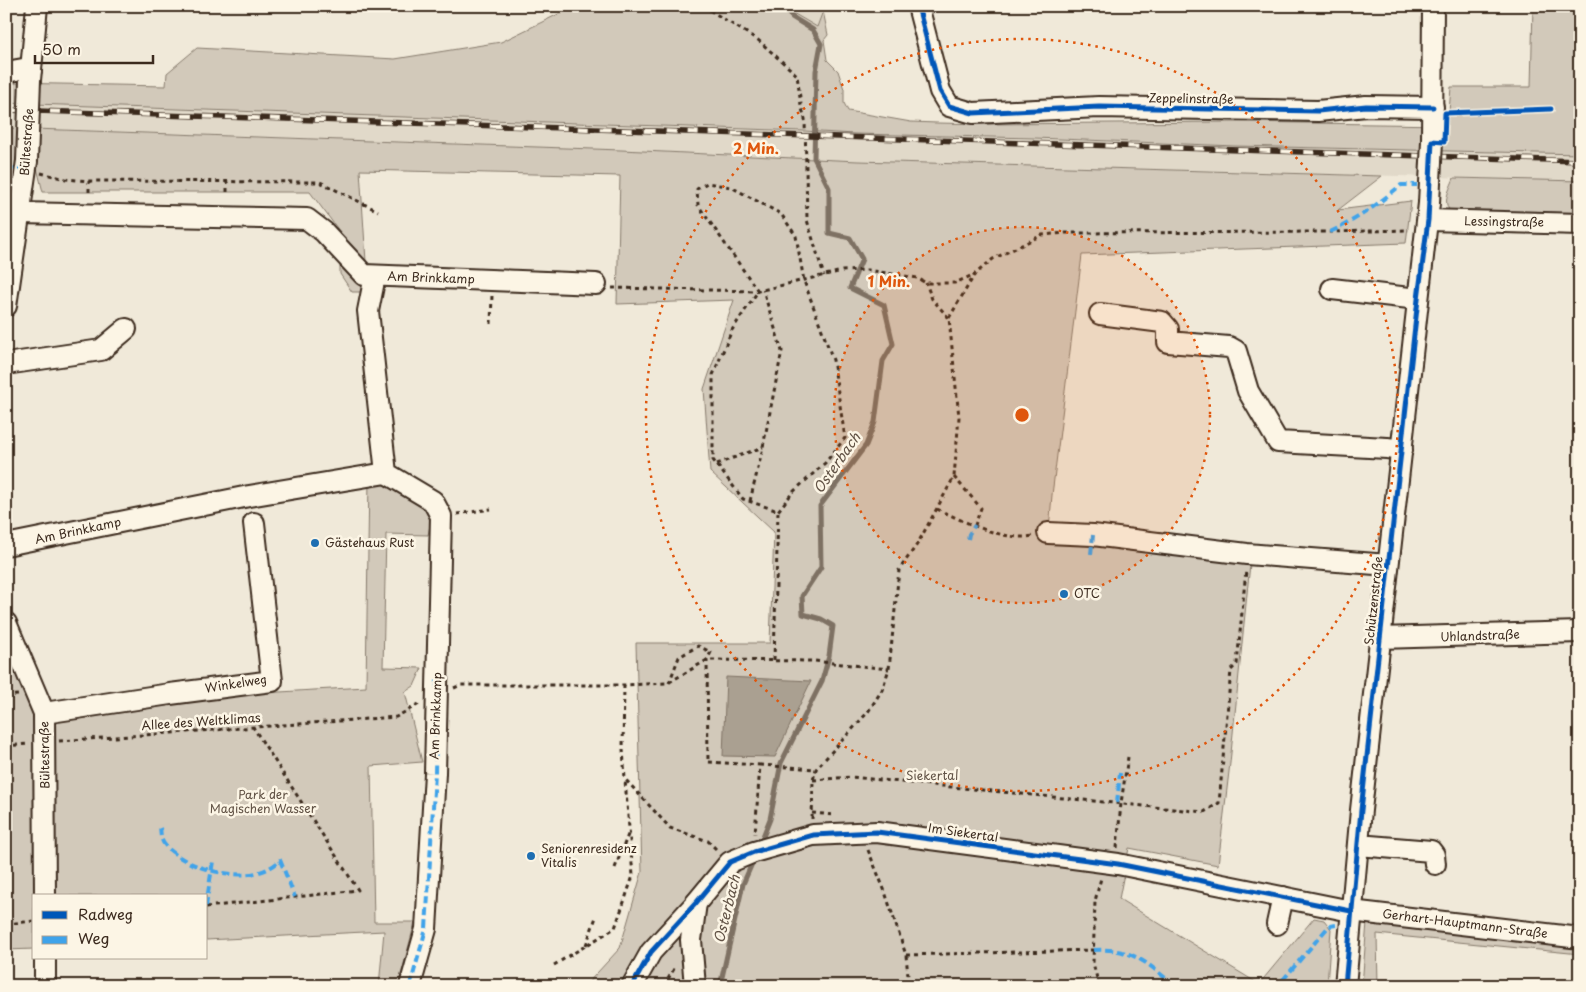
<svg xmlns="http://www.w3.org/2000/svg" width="1586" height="992" font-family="'Playpen Sans',sans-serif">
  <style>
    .built { fill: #e1d9c9 }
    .green { fill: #d2c9ba; stroke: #867a6c }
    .water { fill: #aaa091; stroke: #7e7163 }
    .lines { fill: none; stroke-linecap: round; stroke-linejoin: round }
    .stream { stroke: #7e7163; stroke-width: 5 }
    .minor-casing { stroke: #3b2a1e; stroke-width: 24 }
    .path { stroke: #3b2a1e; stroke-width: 3; stroke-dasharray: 4 4; stroke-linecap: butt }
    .minor { stroke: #fcf5e5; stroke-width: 20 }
    .rail-casing { stroke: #3b2a1e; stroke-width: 5.5 }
    .rail { stroke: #fcf5e5; stroke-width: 4; stroke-dasharray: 11; stroke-linecap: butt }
    .minor-bridge-casing { stroke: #3b2a1e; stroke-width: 24; stroke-linecap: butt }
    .minor-bridge { stroke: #fcf5e5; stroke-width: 20 }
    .quiet { stroke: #3fa3ea; stroke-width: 4; stroke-dasharray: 8 4; stroke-linecap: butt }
    .cycleway-casing { stroke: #fcf5e5; stroke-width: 8 }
    .cycleway { stroke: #0057b8; stroke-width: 5 }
    .ring { fill: none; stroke: #df570d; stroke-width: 2.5; stroke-dasharray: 2.5 5 }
    .poi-dot { fill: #1f6fb2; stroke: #fcf5e5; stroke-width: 2 }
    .labels { text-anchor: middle; stroke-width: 5; stroke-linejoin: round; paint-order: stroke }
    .street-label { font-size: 12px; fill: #3b2a1e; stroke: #fcf5e5 }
    .poi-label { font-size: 12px; fill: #3b2a1e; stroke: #fcf5e5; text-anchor: start }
    .park-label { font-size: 12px; fill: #615245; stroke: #fcf5e5 }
    .water-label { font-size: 14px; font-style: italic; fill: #625346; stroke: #fcf5e5 }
    .centre { fill: #df570d; stroke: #fcf5e5; stroke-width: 2.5 }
    .ring-label { font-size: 15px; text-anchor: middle; font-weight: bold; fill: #df570d; stroke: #fcf5e5; stroke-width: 5; stroke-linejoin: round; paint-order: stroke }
  </style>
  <rect width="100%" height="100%" fill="#f0e9d9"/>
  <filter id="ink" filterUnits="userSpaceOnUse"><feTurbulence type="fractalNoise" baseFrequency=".02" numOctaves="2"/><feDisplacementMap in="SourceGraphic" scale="10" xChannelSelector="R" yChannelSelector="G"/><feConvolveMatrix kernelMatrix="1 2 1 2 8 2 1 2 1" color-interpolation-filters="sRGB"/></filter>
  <g filter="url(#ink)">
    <g class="built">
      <path d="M 787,6 L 822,6 L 823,11 L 817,27 L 793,13 Z"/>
      <path d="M 6,103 L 803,131 L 855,134 L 1034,138 L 1236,146 L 1580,154 L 1580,181 L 858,161 L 621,150 L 6,128 Z"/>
    </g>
    <g class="green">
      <path d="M 575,6 L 787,6 L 793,13 L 817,27 L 823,11 L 828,35 L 824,40 L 827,60 L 838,71 L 844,89 L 844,103 L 848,111 L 911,122 L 937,123 L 988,124 L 1235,122 L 1448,125 L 1451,87 L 1531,87 L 1533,6 L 1580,6 L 1580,154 L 1236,146 L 1034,138 L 855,134 L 803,131 L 6,103 L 6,83 L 166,86 L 167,73 L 197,48 L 395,59 L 501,42 Z"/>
      <path d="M 6,128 L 621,150 L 858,161 L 1382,176 L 1338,210 L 1411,201 L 1406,243 L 1082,255 L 1052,495 L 1048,541 L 1250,564 L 1230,763 L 1218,865 L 1129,848 L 1119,899 L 1259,984 L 1314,918 L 1324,920 L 1331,929 L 1327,986 L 585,986 L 620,948 L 642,872 L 636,643 L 770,643 L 774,532 L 710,472 L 704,389 L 734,300 L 617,304 L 620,176 L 360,170 L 368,292 L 352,292 L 340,274 L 340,232 L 310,192 L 43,192 L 37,168 L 6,167 Z"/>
      <path d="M 1454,178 L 1580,181 L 1580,214 L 1450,211 C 1442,201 1450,189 1454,178 Z"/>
      <path d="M 376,476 L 432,515 L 428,535 L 386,534 L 383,667 L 422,668 L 414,686 L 405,692 L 422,762 L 371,766 L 374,922 L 415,922 L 398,986 L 379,986 L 384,931 L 206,940 L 206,896 L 34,896 L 34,949 L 6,950 L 6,635 L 37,716 L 228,695 L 366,687 L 369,479 Z"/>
      <path d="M 1367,922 L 1580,943 L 1580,954 L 1377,934 L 1378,986 L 1362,986 Z"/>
    </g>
    <path class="water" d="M 726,677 L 811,681 L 775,757 L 723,756 Z"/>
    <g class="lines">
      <g class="stream">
        <path d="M 760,844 L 770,819 L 781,763 L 822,681 L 829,656 L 833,626 L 821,619 L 803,614 L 802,596 L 821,567 L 820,506 L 866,445 L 875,422 L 883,361 L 893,344 L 884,305 L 850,288 L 862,259 L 850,238 L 829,233 L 829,188 L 814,158 L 816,71 L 821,44 L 813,30 L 792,17 L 781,6"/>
        <path d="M 720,986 L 743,884 L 754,859"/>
      </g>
      <defs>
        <g id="minor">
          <path d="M 918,6 L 940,91 L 949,106 L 973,113 L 1099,107 L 1318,111 L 1366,106 L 1433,107"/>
          <path d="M 6,72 L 23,69 L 31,70"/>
          <path d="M 30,80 L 37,6"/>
          <path d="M 1432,141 L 1433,6"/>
          <path d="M 19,213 L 307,219 L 324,232 L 364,275 L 596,284"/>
          <path d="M 1428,220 L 1580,224"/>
          <path d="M 375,276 L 368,311 L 386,473 L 433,501 L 441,516 L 435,773 L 426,929 L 410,986"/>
          <path d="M 1332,289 L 1418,299"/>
          <path d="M 6,306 L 27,161"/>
          <path d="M 1100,314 L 1162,322 L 1168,329 L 1168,342 L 1229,347 L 1236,351 L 1248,391 L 1278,442 L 1387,448 L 1402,450"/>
          <path d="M 6,364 L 101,350 L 126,329"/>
          <path d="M 1048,533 L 1093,535 L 1247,554 L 1388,565"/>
          <path d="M 6,545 L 249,496 L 386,473"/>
          <path d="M 6,623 L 44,713 L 45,896"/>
          <path d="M 1380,638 L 1580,632"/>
          <path d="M 44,713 L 170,694 L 272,681 L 254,523"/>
          <path d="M 1358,845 L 1431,851 L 1434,855 L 1435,864"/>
          <path d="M 1277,924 L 1283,897"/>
          <path d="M 45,986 L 45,958"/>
          <path d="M 632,986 L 651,952 L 696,903 L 730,862 L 754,852 L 813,835 L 877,832 L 1118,864 L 1351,911 L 1580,938"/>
          <path d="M 695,986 L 691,940 L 696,903"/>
          <path d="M 1345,986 L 1361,810 L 1429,203"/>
        </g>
      </defs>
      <use href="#minor" class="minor-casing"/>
      <g class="path">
        <path d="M 703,6 L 758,40 L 797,75 L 801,105 L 805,119 L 807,220 L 824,276"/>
        <path d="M 52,7 L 61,8"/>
        <path d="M 1576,16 L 1580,15"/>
        <path d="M 41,173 L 66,179 L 89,181 L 320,182 L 378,211"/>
        <path d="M 89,192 L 89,181"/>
        <path d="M 227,192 L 227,182"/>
        <path d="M 612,288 L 758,291 L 842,271 L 868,270 L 917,278 L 926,283 L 955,283 L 975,274"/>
        <path d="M 949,318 L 975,274 L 993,259 L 1042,235 L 1066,233 L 1330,232 L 1409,230"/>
        <path d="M 491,324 L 492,295"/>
        <path d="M 717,464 L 763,447"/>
        <path d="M 954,477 L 981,508 L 975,525"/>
        <path d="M 750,501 L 762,452 L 782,351 L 763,290"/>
        <path d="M 937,509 C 963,521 1004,542 1033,536"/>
        <path d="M 457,514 L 491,509"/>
        <path d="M 774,660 L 778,511 L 743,499 L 713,460 L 713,375 L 732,330 L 758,291 L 698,205 L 697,189 L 707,183 L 731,187 L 781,214 L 796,236 L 804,281 L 833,360 L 845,438 L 825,463 L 793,492 L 778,511"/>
        <path d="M 669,683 L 679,657 L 698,646 L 711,652 L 707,660 L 708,762 L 760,765 L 755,834"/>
        <path d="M 624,685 L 623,749 L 625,779 L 670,828 L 708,841 L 718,851"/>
        <path d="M 454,688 L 461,685 L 624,685 L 668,683 L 707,660 L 814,661 L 889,669"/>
        <path d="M 6,696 L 18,695"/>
        <path d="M 59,741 L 396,717 L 419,704"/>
        <path d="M 6,746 L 28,744"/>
        <path d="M 760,765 L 816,769"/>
        <path d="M 813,780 L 851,777 L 1204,812 L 1219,803 L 1231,670 L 1237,664 L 1246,570"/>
        <path d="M 812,813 L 834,815"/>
        <path d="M 812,819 L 813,780 L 816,769 L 868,712 L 882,690 L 889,669 L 899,570 L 918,543 L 954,477 L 959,417 L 949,318 L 932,299 L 926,283"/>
        <path d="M 1117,848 L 1121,803 L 1128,757"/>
        <path d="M 868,850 L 884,889 L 906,955 L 909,986"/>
        <path d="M 615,868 L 629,832"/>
        <path d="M 206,907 L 358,890 L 253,727"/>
        <path d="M 6,924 L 34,921"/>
        <path d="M 586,945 L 596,917"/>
        <path d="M 906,955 L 1093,950"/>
        <path d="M 554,965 L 615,928 L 633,876 L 625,780"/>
        <path d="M 664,986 L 675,967"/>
        <path d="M 1099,986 L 1093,963 L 1095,901 L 1101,878"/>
      </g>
      <use href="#minor" class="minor"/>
      <defs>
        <path id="rail" d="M 6,110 L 1580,161"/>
      </defs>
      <use href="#rail" class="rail-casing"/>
      <use href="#rail" class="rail"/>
      <defs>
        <g id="minor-bridge">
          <path d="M 27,161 L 30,80"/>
          <path d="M 1429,203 L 1432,141"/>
        </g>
      </defs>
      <use href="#minor-bridge" class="minor-bridge-casing"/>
      <use href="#minor-bridge" class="minor-bridge"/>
      <g class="quiet">
        <path d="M 6,168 L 26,169"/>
        <path d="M 1330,232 C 1357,220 1378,204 1401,185 L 1417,185"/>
        <path d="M 968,539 L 969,534 L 975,525"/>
        <path d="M 1091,554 L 1093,535"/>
        <path d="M 1117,803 L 1120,773"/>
        <path d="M 160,828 C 161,831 160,836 162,840 C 164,847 175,854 181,858 C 203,872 248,882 271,867 C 275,865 278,862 280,860 L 295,897"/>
        <path d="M 206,906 L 213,861"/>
        <path d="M 1093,950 C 1132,947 1147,963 1175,986"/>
        <path d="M 410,986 L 426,929 L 435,773 L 437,678"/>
        <path d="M 1272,986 L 1282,981 L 1329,926 L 1336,925"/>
      </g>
      <defs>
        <g id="cycleway">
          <path d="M 918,6 L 940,91 L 949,106 L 973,113 L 1099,107 L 1318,111 L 1366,106 L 1433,107"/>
          <path d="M 632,986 L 651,952 L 696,903 L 730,862 L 754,852 L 813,835 L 877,832 L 1118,864 L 1351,911"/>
          <path d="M 1345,986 L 1361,810 L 1418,299 L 1428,220 L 1432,141 L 1444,142 L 1445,113 L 1551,109"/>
        </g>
      </defs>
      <use href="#cycleway" class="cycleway-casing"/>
      <use href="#cycleway" class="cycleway"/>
    </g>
  </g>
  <circle cx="1022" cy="415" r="188" fill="#df570d" fill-opacity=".12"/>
  <g class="ring">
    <circle cx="1022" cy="415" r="188"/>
    <circle cx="1022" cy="415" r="376"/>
  </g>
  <g class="poi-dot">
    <circle cx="315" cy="543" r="5"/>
    <circle cx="1064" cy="594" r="5"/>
    <circle cx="531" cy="856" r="5"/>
  </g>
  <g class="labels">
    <g class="street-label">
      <text transform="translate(1191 99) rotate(1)" y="4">Zeppelinstraße</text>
      <text transform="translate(27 142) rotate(-86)" y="4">Bültestraße</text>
      <text transform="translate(1504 222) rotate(1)" y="4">Lessingstraße</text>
      <text transform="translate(431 278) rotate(2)" y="4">Am Brinkkamp</text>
      <text transform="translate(78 531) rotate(-12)" y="4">Am Brinkkamp</text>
      <text transform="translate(1374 601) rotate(-84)" y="4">Schützenstraße</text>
      <text transform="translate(1480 636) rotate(-2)" y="4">Uhlandstraße</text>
      <text transform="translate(236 684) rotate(-9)" y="4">Winkelweg</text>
      <text transform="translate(436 716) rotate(-88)" y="4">Am Brinkkamp</text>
      <text transform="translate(201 722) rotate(-4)" y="4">Allee des Weltklimas</text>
      <text transform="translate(45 755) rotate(-91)" y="4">Bültestraße</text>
      <text transform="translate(963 833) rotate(8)" y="4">Im Siekertal</text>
      <text transform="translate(1465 924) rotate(7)" y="4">Gerhart-Hauptmann-Straße</text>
    </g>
    <g class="poi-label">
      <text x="325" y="547">Gästehaus Rust</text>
      <text x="1074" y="598">OTC</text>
      <text x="541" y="853">Seniorenresidenz<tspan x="541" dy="14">Vitalis</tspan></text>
    </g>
    <g class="park-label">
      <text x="932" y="780">Siekertal</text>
      <text x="263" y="799">Park der<tspan x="263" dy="14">Magischen Wasser</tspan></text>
    </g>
    <g class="water-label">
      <text transform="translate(837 463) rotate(-55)" y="5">Osterbach</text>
      <text transform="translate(727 909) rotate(-76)" y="5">Osterbach</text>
    </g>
  </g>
  <circle cx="1022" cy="415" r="8" class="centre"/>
  <g class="ring-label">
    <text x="756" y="154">2 Min.</text>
    <text x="889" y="287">1 Min.</text>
  </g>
  <rect width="1586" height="992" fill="none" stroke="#fcf5e5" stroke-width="25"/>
  <rect x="12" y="12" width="1561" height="967" fill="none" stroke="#3b2a1e" stroke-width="2" filter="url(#ink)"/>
  <rect x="32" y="894" width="175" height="65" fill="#fcf5e5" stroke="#afa495"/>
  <rect x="42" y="911" width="25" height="8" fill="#0057b8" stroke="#afa495"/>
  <text x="78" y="920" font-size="15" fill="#3b2a1e">Radweg</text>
  <rect x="42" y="936" width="25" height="8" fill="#3fa3ea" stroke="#afa495"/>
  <text x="78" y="944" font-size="15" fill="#3b2a1e">Weg</text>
  <path d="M35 55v8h118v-8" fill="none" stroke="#3b2a1e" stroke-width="2.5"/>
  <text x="42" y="55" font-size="15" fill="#3b2a1e" stroke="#fcf5e5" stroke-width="4" paint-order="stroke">50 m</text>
</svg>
